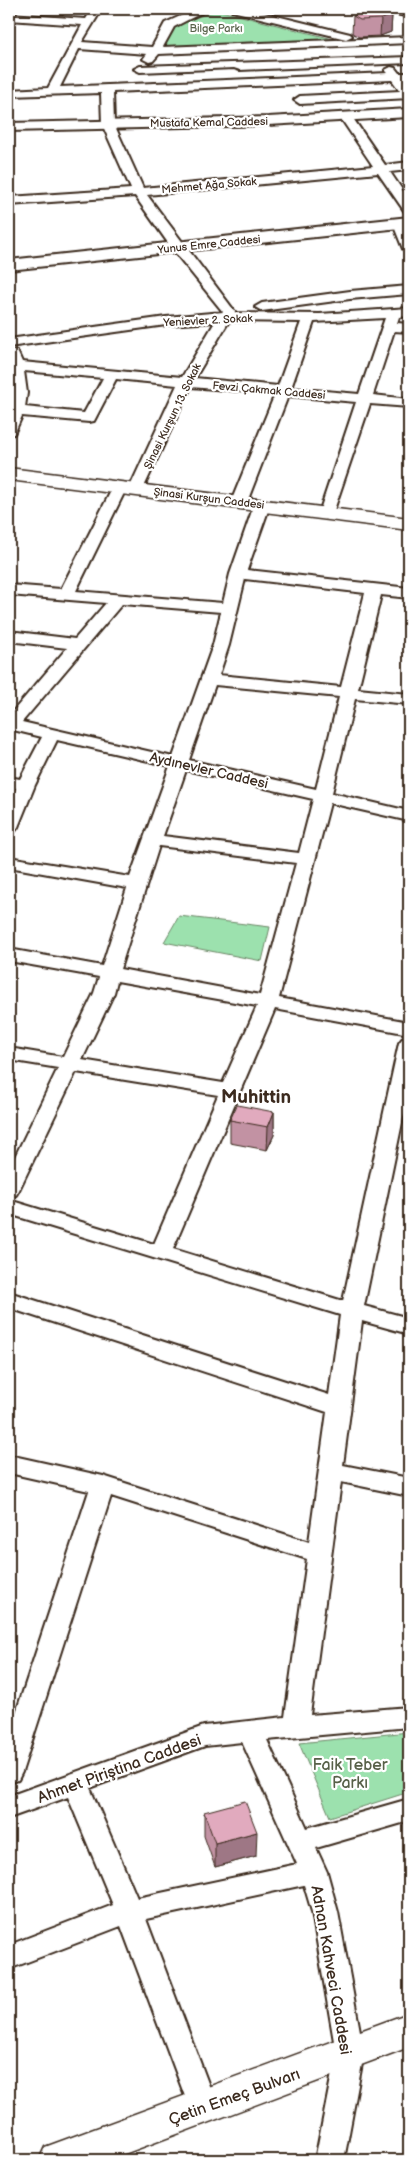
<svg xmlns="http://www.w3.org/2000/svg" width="418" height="2169" font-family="'Balsamiq Sans',sans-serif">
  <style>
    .green { fill: #9ce1ae; stroke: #6c8666 }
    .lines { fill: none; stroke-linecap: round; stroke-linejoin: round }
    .minor-casing { stroke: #3b2a1e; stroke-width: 4 }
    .tertiary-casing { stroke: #3b2a1e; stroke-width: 4 }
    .primary-casing { stroke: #3b2a1e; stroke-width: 3 }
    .minor { fill: #fff; fill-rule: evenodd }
    .tertiary { fill: #fff; fill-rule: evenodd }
    .primary { fill: #fff; fill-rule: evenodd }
    .wall { fill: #c292a3; stroke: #3b2a1e }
    .shaded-wall { fill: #9e7785; stroke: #3b2a1e }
    .building { fill: #e1aabe; stroke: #3b2a1e }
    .labels { text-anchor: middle; stroke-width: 4.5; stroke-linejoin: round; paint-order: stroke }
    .far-park-label { font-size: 11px; fill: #586149; stroke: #fff }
    .far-street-label { font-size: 11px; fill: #3b2a1e; stroke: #fff }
    .street-label { font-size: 14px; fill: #3b2a1e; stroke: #fff }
    .near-park-label { font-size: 16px; fill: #586149; stroke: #fff }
    .near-street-label { font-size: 16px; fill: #3b2a1e; stroke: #fff }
    .district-label { font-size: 19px; font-weight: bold; fill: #3b2a1e; stroke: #fff }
  </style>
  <rect width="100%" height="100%" fill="#fff"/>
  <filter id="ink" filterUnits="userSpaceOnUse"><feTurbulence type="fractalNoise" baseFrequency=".02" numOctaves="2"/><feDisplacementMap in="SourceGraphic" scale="10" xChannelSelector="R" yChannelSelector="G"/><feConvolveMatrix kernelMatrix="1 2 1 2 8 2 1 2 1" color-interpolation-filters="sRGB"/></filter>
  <g filter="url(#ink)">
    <g class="green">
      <path d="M 217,10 L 341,41 L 171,48 L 165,46 L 173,26 Z"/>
      <path d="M 179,916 L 270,927 L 262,961 L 164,942 Z"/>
      <path d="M 409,1732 L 409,1792 L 330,1817 L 299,1743 Z"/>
    </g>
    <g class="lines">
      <defs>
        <g id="minor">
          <path d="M 92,9 L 102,9 L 82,42 L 152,47 L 165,23 L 196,9 L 209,9 L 174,27 L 163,47 L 409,37 L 409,43 L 159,54 L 153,61 L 149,62 L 143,59 L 147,54 L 79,49 L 60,87 L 388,73 L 385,70 L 391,67 L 395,68 L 399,73 L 409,73 L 409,79 L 404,80 L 409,87 L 409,98 L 300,104 L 294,100 L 300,96 L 400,91 L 392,80 L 113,92 L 114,124 L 143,188 L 373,166 L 340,117 L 346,113 L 350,114 L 385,165 L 409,162 L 409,170 L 390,172 L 409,200 L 409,213 L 405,212 L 378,173 L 147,195 L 236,313 L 320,314 L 409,308 L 409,316 L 399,317 L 397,323 L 409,324 L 409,332 L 394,331 L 373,395 L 409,399 L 409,407 L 370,404 L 332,516 L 322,516 L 319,513 L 356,402 L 288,396 L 247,502 L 244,505 L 234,505 L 231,502 L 275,394 L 191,387 L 143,489 L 141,492 L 131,492 L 129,489 L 177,385 L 116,379 L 94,421 L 89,422 L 22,416 L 14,434 L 9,435 L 9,406 L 11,406 C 15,386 9,369 9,351 L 17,351 L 22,362 L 182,377 L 215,322 L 166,325 L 9,347 L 9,339 L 166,317 L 223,312 L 173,250 L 135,196 L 9,205 L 9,197 L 131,189 L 102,124 L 101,93 L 9,96 L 9,90 L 48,88 L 82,25 L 9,20 L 9,14 L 86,19 ZM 385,318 L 359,394 L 291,388 L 314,322 ZM 229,321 L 301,322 L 278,386 L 195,378 ZM 24,371 L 103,378 L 84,413 L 25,407 L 27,393 Z"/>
          <path d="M 231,9 L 248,9 L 350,34 L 352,36 L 346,39 L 232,11 Z"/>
          <path d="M 383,9 L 409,11 L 409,17 L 384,11 Z"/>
          <path d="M 409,57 L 409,63 L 240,70 L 234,68 L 140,72 L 134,69 L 140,66 Z"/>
          <path d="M 399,220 L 404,221 L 409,234 L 409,253 L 403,249 L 393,224 Z"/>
          <path d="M 409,286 L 409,294 L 350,299 L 262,311 L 255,307 L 262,303 L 350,291 Z"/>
          <path d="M 120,483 L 125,484 L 127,487 L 76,591 L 223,603 L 230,574 L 254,505 L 257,502 L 267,502 L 270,505 L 247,570 L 409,588 L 409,598 L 381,595 L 358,689 L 409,694 L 409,704 L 355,699 L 332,793 L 409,811 L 409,821 L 330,803 L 279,998 L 409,1022 L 409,1034 L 275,1009 L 173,1249 L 343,1301 L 399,1043 L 402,1039 L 409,1037 L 409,1089 L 364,1306 L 409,1318 L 409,1334 L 362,1321 L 343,1465 L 409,1478 L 409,1496 L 341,1482 L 310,1715 L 409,1707 L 409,1727 L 267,1740 L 307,1828 L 409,1799 L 409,1821 L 316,1848 L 327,1872 L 338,1912 L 364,2053 L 344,2160 L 315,2160 L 336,2053 L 312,1912 L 304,1885 L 146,1919 L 217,2107 L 213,2116 L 203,2120 L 193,2116 L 189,2107 L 121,1926 L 9,1969 L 9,1945 L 113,1905 L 68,1797 L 9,1818 L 9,1796 L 204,1726 L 285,1717 L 307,1559 L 111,1496 L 22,1772 L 18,1780 L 9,1783 L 9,1734 L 89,1491 L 9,1473 L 9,1455 L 103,1476 L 309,1542 L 327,1412 L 9,1308 L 9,1292 L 329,1395 L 340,1315 L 9,1214 L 9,1200 L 154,1244 L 218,1095 L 76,1072 L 19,1190 L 16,1195 L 9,1197 L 9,1169 L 58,1068 L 9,1060 L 9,1048 L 63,1057 L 94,993 L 99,977 L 9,961 L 9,949 L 102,966 L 127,888 L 9,867 L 9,857 L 130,877 L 170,766 L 57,740 L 35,785 L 18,827 L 15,831 L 9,832 L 9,806 L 16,788 L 9,787 L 9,777 L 20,779 L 42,737 L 9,729 L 9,716 L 67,648 L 9,641 L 9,631 L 75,639 L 106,603 L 9,595 L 9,585 L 61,589 L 113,487 L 115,484 ZM 245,579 L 365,593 L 341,687 L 219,675 L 229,645 ZM 122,604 L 221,612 L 213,645 L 173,757 L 22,722 ZM 215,685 L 339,697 L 316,789 L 189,760 ZM 186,770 L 313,799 L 299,853 L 163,836 ZM 159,846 L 296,863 L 260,995 L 120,969 ZM 117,981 L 257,1006 L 223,1083 L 82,1060 L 114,993 ZM 242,1742 L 297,1864 L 137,1898 L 90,1788 L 205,1746 Z"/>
        </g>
        <g id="tertiary">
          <path d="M 409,109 L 409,117 L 268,125 L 9,131 L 9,123 L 268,117 Z"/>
          <path d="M 409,217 L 409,227 L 9,270 L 9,260 Z"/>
        </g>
        <g id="primary">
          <path d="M 9,468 L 409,518 L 409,530 L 9,480 Z"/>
          <path d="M 409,2013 L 409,2047 L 108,2160 L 39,2160 L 45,2147 Z"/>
        </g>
      </defs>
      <use href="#minor" class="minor-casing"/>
      <use href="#tertiary" class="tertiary-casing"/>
      <use href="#primary" class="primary-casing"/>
      <use href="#minor" class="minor"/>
      <use href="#tertiary" class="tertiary"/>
      <use href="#primary" class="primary"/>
    </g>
    <g class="wall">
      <path d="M 392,15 L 391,32 L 380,36 L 359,37 L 352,33 L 353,16 Z"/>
      <path d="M 274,1112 L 274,1135 L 267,1150 L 230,1143 L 230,1120 Z"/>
      <path d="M 204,1812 L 256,1856 L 215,1867 L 204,1836 Z"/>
    </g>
    <g class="shaded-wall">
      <path d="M 392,15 L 391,32 L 380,36 L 381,19 Z"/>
      <path d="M 274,1112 L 274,1135 L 267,1150 L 268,1127 Z"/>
      <path d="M 257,1832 L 256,1856 L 215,1867 L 215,1843 Z"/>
    </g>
    <g class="building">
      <path d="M 370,9 L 372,9 L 392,15 L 381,19 L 360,20 L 353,16 Z"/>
      <path d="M 237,1105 L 274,1112 L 268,1127 L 230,1120 Z"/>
      <path d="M 245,1801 L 257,1832 L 215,1843 L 204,1812 Z"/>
    </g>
  </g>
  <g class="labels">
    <g class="far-park-label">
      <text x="216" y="32">Bilge Parkı</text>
    </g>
    <g class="far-street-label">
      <text transform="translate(209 122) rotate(-1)" y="4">Mustafa Kemal Caddesi</text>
      <text transform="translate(209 185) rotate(-5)" y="4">Mehmet Ağa Sokak</text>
      <text transform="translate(209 244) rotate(-6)" y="4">Yunus Emre Caddesi</text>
      <text transform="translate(208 320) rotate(-3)" y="4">Yenievler 2. Sokak</text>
      <text transform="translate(269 390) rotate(5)" y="4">Fevzi Çakmak Caddesi</text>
      <text transform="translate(172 416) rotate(-64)" y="4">Şinasi Kurşun 13. Sokak</text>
      <text transform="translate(209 498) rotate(7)" y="4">Şinasi Kurşun Caddesi</text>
    </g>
    <g class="street-label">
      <text transform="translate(209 770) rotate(13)" y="5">Aydınevler Caddesi</text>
    </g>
    <g class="near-park-label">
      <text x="350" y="1770">Faik Teber<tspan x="350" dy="18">Parkı</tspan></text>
    </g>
    <g class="near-street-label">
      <text transform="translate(119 1768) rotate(-20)" y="6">Ahmet Piriştina Caddesi</text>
      <text transform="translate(332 1970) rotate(80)" y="6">Adnan Kahveci Caddesi</text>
      <text transform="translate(234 2096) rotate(-20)" y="6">Çetin Emeç Bulvarı</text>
    </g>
    <g class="district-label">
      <text x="256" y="1103">Muhittin</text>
    </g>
  </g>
  <rect width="418" height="2169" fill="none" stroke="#fff" stroke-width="30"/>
  <rect x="15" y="15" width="388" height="2139" fill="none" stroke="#3b2a1e" stroke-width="2" filter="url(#ink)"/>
</svg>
